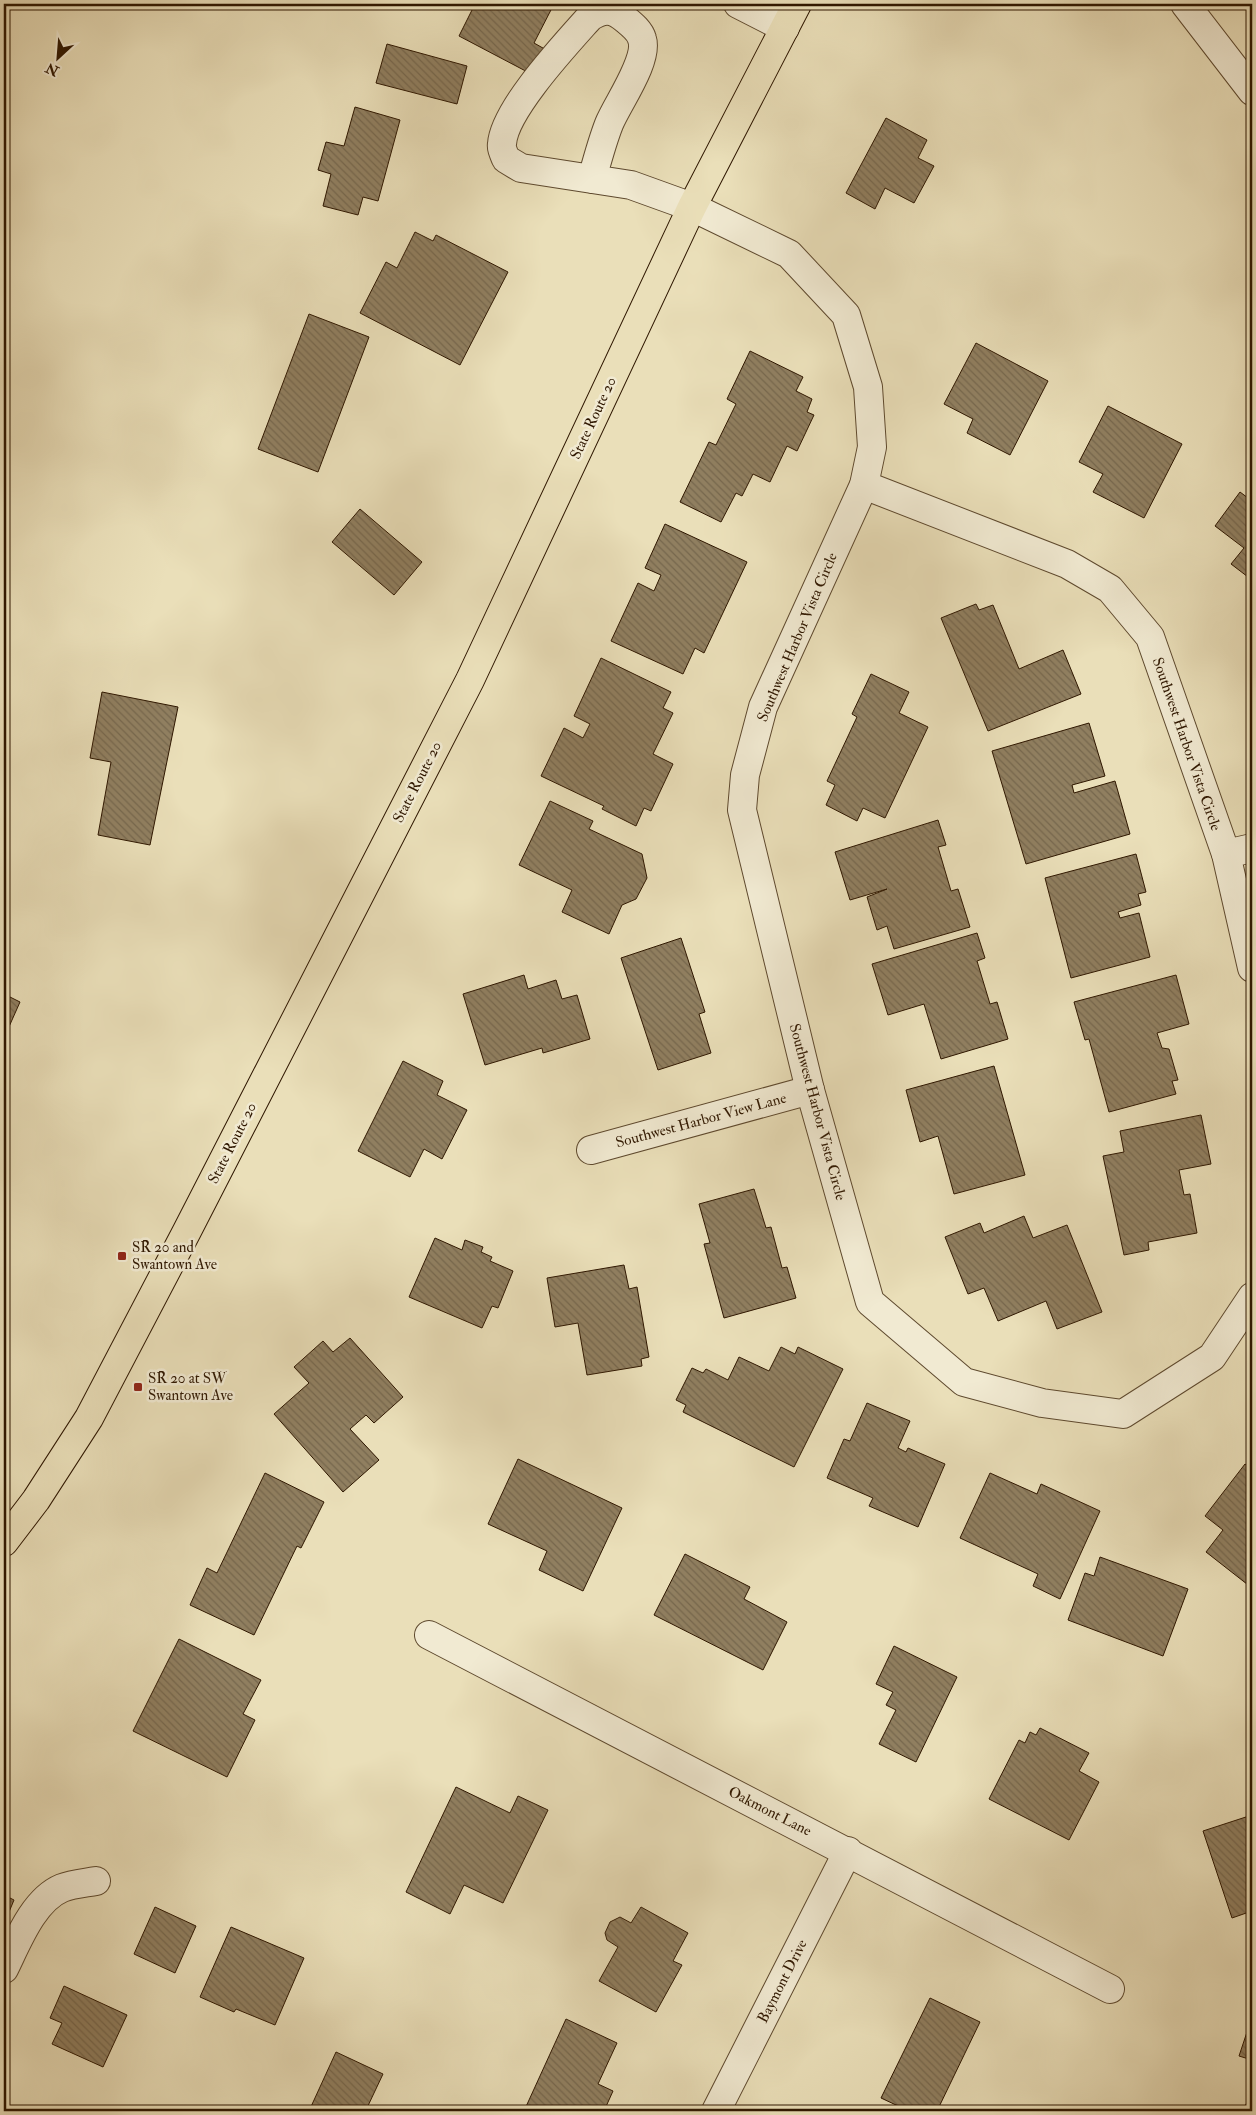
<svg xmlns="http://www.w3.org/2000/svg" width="1256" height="2115" font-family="'IM FELL Double Pica',serif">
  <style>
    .building { fill: url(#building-back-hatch); stroke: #2f1700 }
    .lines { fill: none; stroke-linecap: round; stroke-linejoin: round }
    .minor-casing { stroke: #5e492e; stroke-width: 30 }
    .major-casing { stroke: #2f1700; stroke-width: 30 }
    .minor { stroke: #f1ead2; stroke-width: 28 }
    .major { stroke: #eadfb9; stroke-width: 28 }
    .poi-dot { fill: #8f2418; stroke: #f1ead2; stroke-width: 2 }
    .labels { text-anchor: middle; stroke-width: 5; stroke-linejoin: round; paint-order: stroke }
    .street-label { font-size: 15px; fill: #2f1700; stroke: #f1ead2 }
    .poi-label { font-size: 15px; fill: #2f1700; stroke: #f1ead2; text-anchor: start }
  </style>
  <defs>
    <pattern id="building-back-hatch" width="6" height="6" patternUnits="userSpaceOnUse" patternTransform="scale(1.25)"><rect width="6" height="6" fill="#907f60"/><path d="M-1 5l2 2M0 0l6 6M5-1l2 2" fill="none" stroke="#76674d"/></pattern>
  </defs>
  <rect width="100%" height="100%" fill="#eadfb9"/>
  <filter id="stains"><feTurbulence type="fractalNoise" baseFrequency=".004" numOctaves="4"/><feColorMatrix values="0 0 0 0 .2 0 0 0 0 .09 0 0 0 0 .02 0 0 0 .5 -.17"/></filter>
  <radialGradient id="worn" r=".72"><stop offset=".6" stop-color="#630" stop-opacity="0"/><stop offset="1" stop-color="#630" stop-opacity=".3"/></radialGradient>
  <g class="building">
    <path d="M 475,4 L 554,4 L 534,43 L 550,52 L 537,77 L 459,36 Z"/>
    <path d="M 387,44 L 467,66 L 457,104 L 376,83 Z"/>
    <path d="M 355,107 L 400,120 L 378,201 L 363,197 L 358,215 L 323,206 L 331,174 L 318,170 L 326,142 L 344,146 Z"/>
    <path d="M 886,118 L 927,140 L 918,158 L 934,166 L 914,203 L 885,188 L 875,209 L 846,193 Z"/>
    <path d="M 415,232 L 433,241 L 436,235 L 508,272 L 460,365 L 360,313 L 386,262 L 397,268 Z"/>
    <path d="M 309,314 L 369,337 L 318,472 L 258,449 Z"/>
    <path d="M 976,343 L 1048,381 L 1010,455 L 967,433 L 973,419 L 944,404 Z"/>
    <path d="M 750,351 L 803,377 L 796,391 L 812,399 L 807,412 L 814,415 L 797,451 L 787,446 L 770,482 L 753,474 L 742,496 L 736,493 L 721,522 L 680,502 L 709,442 L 716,445 L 736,404 L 727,399 Z"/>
    <path d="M 1108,406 L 1182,444 L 1144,518 L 1093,492 L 1103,474 L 1079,462 Z"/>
    <path d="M 1240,492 L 1252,501 L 1252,580 L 1231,564 L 1244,548 L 1215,526 Z"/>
    <path d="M 360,509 L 422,562 L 394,595 L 332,542 Z"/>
    <path d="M 665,524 L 747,562 L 704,653 L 695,648 L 683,674 L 611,641 L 638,583 L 654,591 L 661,575 L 645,568 Z"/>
    <path d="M 976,604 L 979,610 L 993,605 L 1019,669 L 1063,650 L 1081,694 L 988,731 L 941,618 Z"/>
    <path d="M 601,658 L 671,692 L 663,708 L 673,713 L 653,754 L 673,764 L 651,811 L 644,808 L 636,826 L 602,809 L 604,806 L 541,776 L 564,728 L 583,738 L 590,724 L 574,716 Z"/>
    <path d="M 871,674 L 909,692 L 899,713 L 928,727 L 885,818 L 863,808 L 857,821 L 826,805 L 835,785 L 827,781 L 857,717 L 852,714 Z"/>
    <path d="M 102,692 L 178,707 L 150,845 L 98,835 L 111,762 L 90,758 Z"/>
    <path d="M 1089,723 L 1105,776 L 1072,785 L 1074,793 L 1115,781 L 1130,834 L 1026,864 L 992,751 Z"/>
    <path d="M 550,801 L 593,821 L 589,829 L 642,854 L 647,878 L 636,899 L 622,905 L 609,934 L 562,912 L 572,890 L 519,865 Z"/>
    <path d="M 938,820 L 946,845 L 938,847 L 951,891 L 958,889 L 970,927 L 894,949 L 887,926 L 877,930 L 867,897 L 887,889 L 850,900 L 835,852 Z"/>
    <path d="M 1136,854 L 1146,892 L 1138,894 L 1141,905 L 1118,912 L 1120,918 L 1139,913 L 1150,957 L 1071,978 L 1045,878 Z"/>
    <path d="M 977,933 L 985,958 L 977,961 L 990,1004 L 997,1002 L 1008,1039 L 941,1059 L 924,1004 L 888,1015 L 872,964 Z"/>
    <path d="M 681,938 L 705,1012 L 699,1014 L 711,1053 L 658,1070 L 621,958 Z"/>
    <path d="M 524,975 L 528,989 L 556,980 L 562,999 L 577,995 L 590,1039 L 543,1053 L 542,1048 L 485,1065 L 463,994 Z"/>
    <path d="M 1176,975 L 1189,1024 L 1157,1033 L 1162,1048 L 1169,1049 L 1178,1080 L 1172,1081 L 1176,1094 L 1109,1112 L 1089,1039 L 1085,1040 L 1074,1002 Z"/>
    <path d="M 4,994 L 20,1002 L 4,1038 Z"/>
    <path d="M 403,1061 L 443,1081 L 437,1095 L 467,1110 L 442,1159 L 424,1149 L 410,1177 L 358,1151 Z"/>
    <path d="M 994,1066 L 1025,1175 L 954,1194 L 938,1136 L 920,1142 L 906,1090 Z"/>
    <path d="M 1201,1115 L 1211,1164 L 1179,1170 L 1184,1195 L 1190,1194 L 1197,1233 L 1148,1242 L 1149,1250 L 1124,1255 L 1103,1156 L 1124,1152 L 1120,1131 Z"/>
    <path d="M 754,1189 L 766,1228 L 771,1227 L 782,1268 L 787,1267 L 796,1298 L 724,1318 L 704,1244 L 710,1243 L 699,1204 Z"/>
    <path d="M 1024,1216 L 1033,1238 L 1067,1225 L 1102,1312 L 1057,1329 L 1046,1301 L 998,1321 L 984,1288 L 968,1294 L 945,1237 L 980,1223 L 984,1233 Z"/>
    <path d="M 435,1238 L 462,1250 L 465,1240 L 483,1247 L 481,1252 L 492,1257 L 490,1261 L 513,1271 L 498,1308 L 492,1306 L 482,1328 L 409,1297 Z"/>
    <path d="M 624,1265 L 629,1289 L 637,1287 L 649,1357 L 641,1359 L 642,1366 L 587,1375 L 578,1323 L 555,1327 L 547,1278 Z"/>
    <path d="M 350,1338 L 403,1397 L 374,1423 L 366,1415 L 350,1429 L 379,1460 L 343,1492 L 274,1414 L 309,1383 L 294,1367 L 323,1341 L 333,1352 Z"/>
    <path d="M 781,1347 L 795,1354 L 798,1347 L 843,1369 L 794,1467 L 683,1412 L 686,1405 L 676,1400 L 692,1368 L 703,1373 L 706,1369 L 728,1380 L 739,1357 L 769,1371 Z"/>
    <path d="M 867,1403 L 910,1421 L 898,1448 L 906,1452 L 908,1448 L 945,1464 L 918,1527 L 869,1506 L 873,1498 L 827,1478 L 844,1439 L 850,1441 Z"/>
    <path d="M 518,1459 L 622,1508 L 583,1591 L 539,1570 L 547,1551 L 488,1524 Z"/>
    <path d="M 1245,1464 L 1252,1469 L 1252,1588 L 1206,1552 L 1223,1530 L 1205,1516 Z"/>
    <path d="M 265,1473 L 324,1502 L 301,1548 L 297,1546 L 254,1635 L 190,1605 L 207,1568 L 217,1573 Z"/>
    <path d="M 990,1473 L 1037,1494 L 1041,1484 L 1100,1511 L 1060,1599 L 1033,1586 L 1038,1574 L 960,1538 Z"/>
    <path d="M 685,1554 L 750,1587 L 744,1599 L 787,1622 L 763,1670 L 654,1615 Z"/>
    <path d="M 1100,1557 L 1188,1589 L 1163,1656 L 1068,1620 L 1085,1573 L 1094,1576 Z"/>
    <path d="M 179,1639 L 261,1680 L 243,1714 L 255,1720 L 227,1777 L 133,1731 Z"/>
    <path d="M 894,1646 L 957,1677 L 916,1762 L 879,1744 L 896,1710 L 886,1705 L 893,1692 L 876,1684 Z"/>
    <path d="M 1040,1728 L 1089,1753 L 1079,1771 L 1099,1782 L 1069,1840 L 989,1799 L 1019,1740 L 1025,1743 L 1030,1732 L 1036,1735 Z"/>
    <path d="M 456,1787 L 510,1813 L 518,1796 L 548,1810 L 503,1903 L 464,1885 L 450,1914 L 406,1892 Z"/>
    <path d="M 1252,1815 L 1252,1911 L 1232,1918 L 1203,1831 Z"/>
    <path d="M 4,1895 L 14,1900 L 4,1924 Z"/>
    <path d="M 155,1907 L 196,1926 L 175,1973 L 134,1954 Z"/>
    <path d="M 641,1907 L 688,1933 L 673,1961 L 682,1965 L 656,2012 L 599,1981 L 618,1947 L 607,1940 L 605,1933 L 610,1922 L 620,1917 L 631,1923 Z"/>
    <path d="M 231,1927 L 304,1958 L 275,2025 L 236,2009 L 234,2012 L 200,1997 Z"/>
    <path d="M 64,1986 L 127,2015 L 103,2067 L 52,2044 L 62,2023 L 50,2018 Z"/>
    <path d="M 930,1998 L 980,2022 L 937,2111 L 909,2111 L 881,2098 Z"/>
    <path d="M 1252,2017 L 1252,2060 L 1239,2056 Z"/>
    <path d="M 566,2019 L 617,2043 L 598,2084 L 613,2091 L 604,2111 L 524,2111 Z"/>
    <path d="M 336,2052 L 383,2074 L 366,2110 L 368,2111 L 309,2111 Z"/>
    <path d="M 1252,2094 L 1252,2111 L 1242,2111 Z"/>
  </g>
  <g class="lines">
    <defs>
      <g id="minor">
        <path d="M 738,4 L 785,28"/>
        <path d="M 1185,4 L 1252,91"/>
        <path d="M 592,179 C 597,161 602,142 609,124 C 617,104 649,60 642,39 C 640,31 631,24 625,19 C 611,8 604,9 590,17 C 566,44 504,110 502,144 C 501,148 504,154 506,159 L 521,168 L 631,185 L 692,207 L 789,254 L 846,315 L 868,387 L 872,447 L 864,485 L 763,707 L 745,775 L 742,810 L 810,1090 L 870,1302 L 964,1382 L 1042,1403 L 1123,1414 L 1212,1357 L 1252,1297"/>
        <path d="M 864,485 L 1067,564 L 1110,589 L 1150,637 L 1226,854 L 1252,968"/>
        <path d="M 1226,854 L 1252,848"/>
        <path d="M 591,1150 L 810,1090"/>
        <path d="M 429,1635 L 1110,1989"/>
        <path d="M 4,1969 C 17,1943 33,1900 62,1888 C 72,1884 85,1883 96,1881"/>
        <path d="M 716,2111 L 848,1851"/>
      </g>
      <path id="major" d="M 4,1542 L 36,1500 L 89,1418 L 187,1231 L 470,680 L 692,207 L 797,4"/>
    </defs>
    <use href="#minor" class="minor-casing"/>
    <use href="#major" class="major-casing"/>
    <use href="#minor" class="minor"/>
    <use href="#major" class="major"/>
  </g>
  <g class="poi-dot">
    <rect x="117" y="1251" width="10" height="10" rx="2.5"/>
    <rect x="133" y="1382" width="10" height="10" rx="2.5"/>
  </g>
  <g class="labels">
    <g class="street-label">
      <text transform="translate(593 418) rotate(-65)" y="5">State Route 20</text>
      <text transform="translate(797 637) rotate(-67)" y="5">Southwest Harbor Vista Circle</text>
      <text transform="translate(1187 744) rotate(71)" y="5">Southwest Harbor Vista Circle</text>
      <text transform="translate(417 782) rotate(-63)" y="5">State Route 20</text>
      <text transform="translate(818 1112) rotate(75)" y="5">Southwest Harbor Vista Circle</text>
      <text transform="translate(701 1120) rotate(-15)" y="5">Southwest Harbor View Lane</text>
      <text transform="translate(232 1143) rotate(-63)" y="5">State Route 20</text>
      <text transform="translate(770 1811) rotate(27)" y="5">Oakmont Lane</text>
      <text transform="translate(782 1981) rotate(-63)" y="5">Baymont Drive</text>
    </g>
    <g class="poi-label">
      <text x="132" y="1252">SR 20 and<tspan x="132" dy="17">Swantown Ave</tspan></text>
      <text x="148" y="1383">SR 20 at SW<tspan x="148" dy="17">Swantown Ave</tspan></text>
    </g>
  </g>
  <rect width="1256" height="2115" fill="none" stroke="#eadfb9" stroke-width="20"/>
  <rect x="5" y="5" width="1246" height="2105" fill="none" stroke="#2f1700" stroke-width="2.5"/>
  <rect x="10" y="10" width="1236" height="2095" fill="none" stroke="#2f1700"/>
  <g transform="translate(58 58) rotate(206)" stroke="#f1ead2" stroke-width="4" paint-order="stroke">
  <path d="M0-4L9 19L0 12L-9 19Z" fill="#2f1700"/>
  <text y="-8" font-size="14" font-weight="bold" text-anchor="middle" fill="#2f1700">N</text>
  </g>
  <rect width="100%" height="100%" filter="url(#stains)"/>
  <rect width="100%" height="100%" fill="url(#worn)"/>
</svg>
